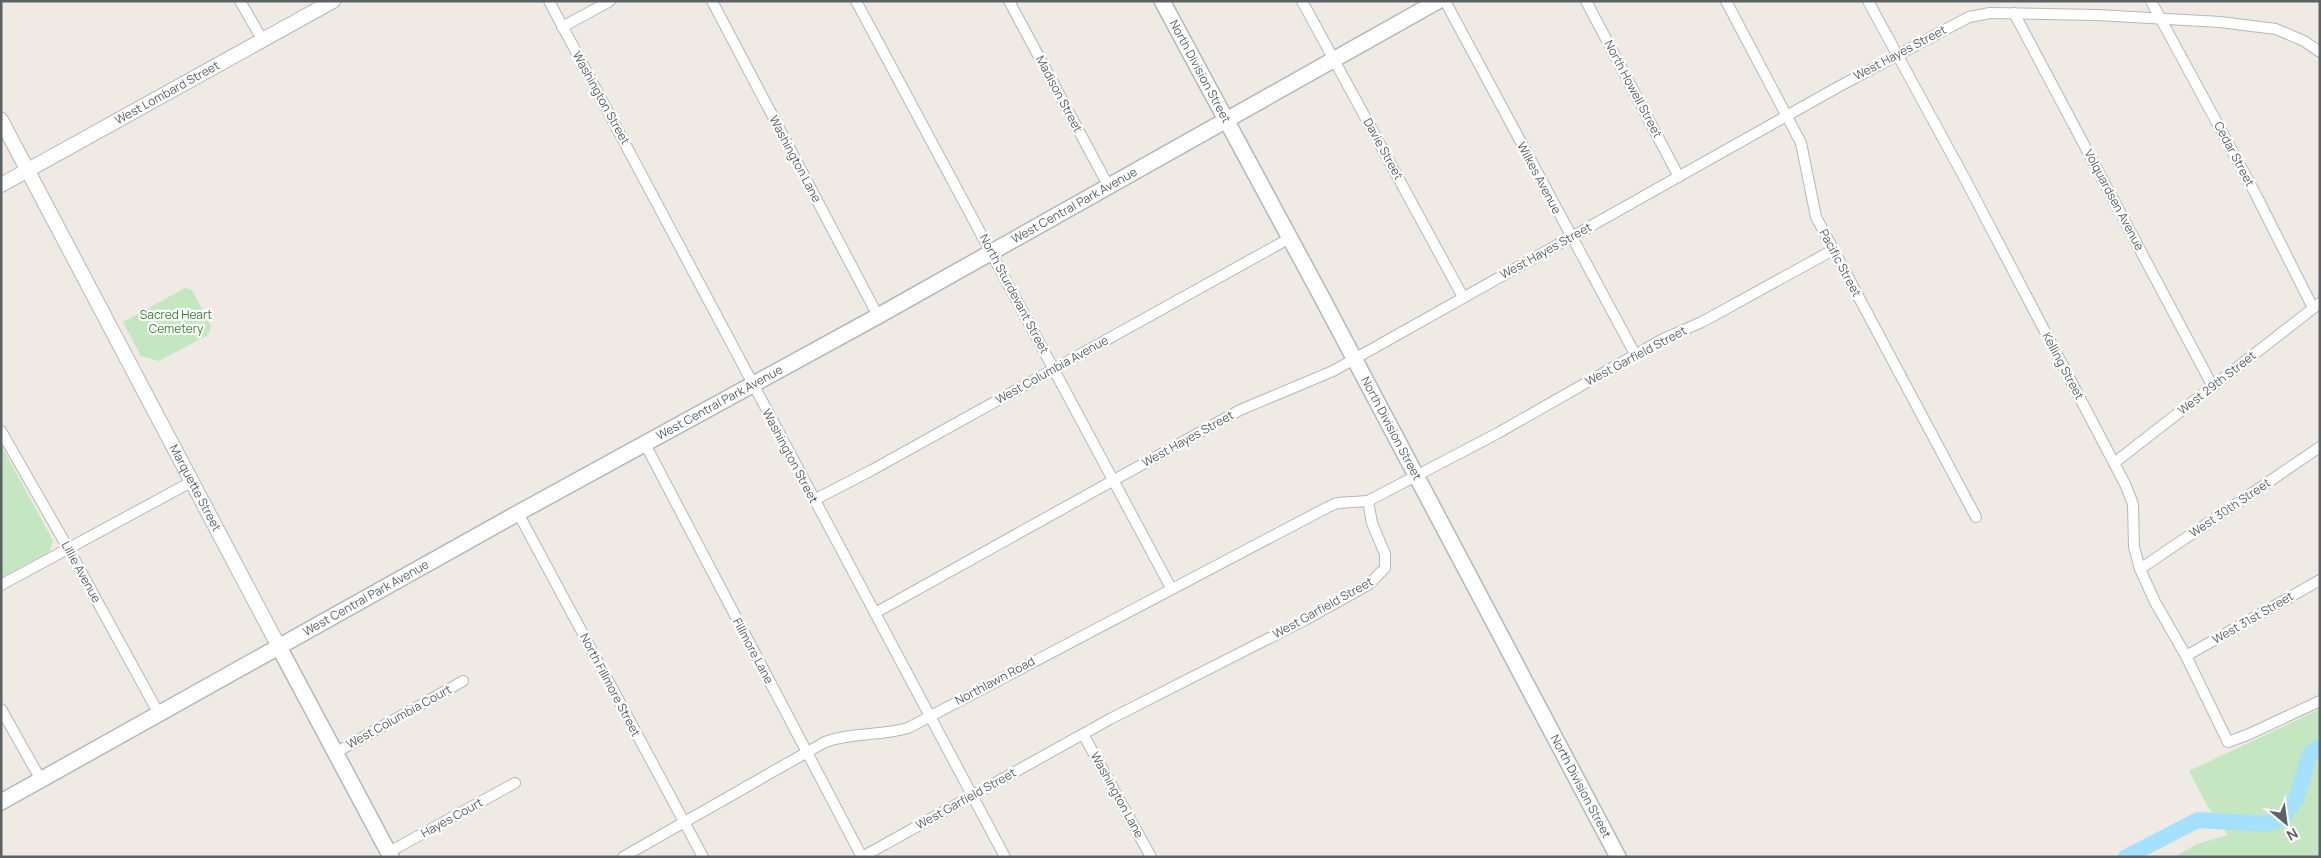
<svg xmlns="http://www.w3.org/2000/svg" width="2321" height="858" font-family="Manrope,sans-serif">
  <style>
    .green { fill: #c4e6c1 }
    .lines { fill: none; stroke-linecap: round; stroke-linejoin: round }
    .river { stroke: #a5e0fe; stroke-width: 16 }
    .minor-casing { stroke: #b5b7bb; stroke-width: 12 }
    .tertiary-casing { stroke: #b5b7bb; stroke-width: 16 }
    .secondary-casing { stroke: #b3b8bc; stroke-width: 18 }
    .minor { stroke: #fff; stroke-width: 10 }
    .tertiary { stroke: #fff; stroke-width: 14 }
    .secondary { stroke: #fff; stroke-width: 15 }
    .labels { text-anchor: middle; stroke-width: 4.5; stroke-linejoin: round; paint-order: stroke }
    .street-label { font-size: 12px; fill: #5c6165; stroke: #fff }
    .park-label { font-size: 12px; fill: #398335; stroke: #fff }
  </style>
  <rect width="100%" height="100%" fill="#efebe4"/>
  <g class="green">
    <path d="M 185,288 L 192,290 L 211,326 L 208,335 L 159,361 L 141,356 L 123,322 Z"/>
    <path d="M 1,445 L 53,541 L 49,552 L 1,578 Z"/>
    <path d="M 2320,709 L 2320,857 L 2174,857 L 2197,844 L 2228,835 L 2208,807 L 2189,771 Z"/>
  </g>
  <g class="lines">
    <path class="river" d="M 2126,857 L 2198,820 L 2264,824 L 2282,819 L 2296,799 L 2310,754 L 2320,746"/>
    <defs>
      <g id="minor">
        <path d="M 240,1 L 263,41"/>
        <path d="M 549,1 L 1005,857"/>
        <path d="M 712,1 L 878,316"/>
        <path d="M 856,1 L 1171,588"/>
        <path d="M 1009,1 L 1109,187"/>
        <path d="M 1302,1 L 1463,297"/>
        <path d="M 1445,1 L 1635,354"/>
        <path d="M 1586,1 L 1679,177"/>
        <path d="M 1726,1 L 1801,143 L 1816,217 L 1976,517"/>
        <path d="M 1868,1 L 1965,179 L 2125,484 L 2133,504 L 2134,547 L 2140,569 L 2155,602 L 2186,656 L 2228,742 L 2247,735 L 2320,701"/>
        <path d="M 2151,1 L 2255,193 L 2313,308"/>
        <path d="M 2014,13 L 2213,387"/>
        <path d="M 562,27 L 610,1"/>
        <path d="M 1,431 L 68,548 L 159,714"/>
        <path d="M 645,444 L 862,857"/>
        <path d="M 2114,463 L 2320,303"/>
        <path d="M 814,500 L 872,470 L 1290,238"/>
        <path d="M 518,513 L 703,857"/>
        <path d="M 2140,569 L 2320,447"/>
        <path d="M 1,585 L 191,482"/>
        <path d="M 875,613 L 1240,410 L 1333,371 L 1838,87 L 1969,17 L 1990,13 L 2097,15 L 2220,22 L 2276,29 L 2304,41 L 2320,52"/>
        <path d="M 2186,656 L 2320,580"/>
        <path d="M 1,709 L 41,780"/>
        <path d="M 1083,734 L 1151,857"/>
        <path d="M 335,753 L 463,681"/>
        <path d="M 389,852 L 515,783"/>
        <path d="M 623,857 L 825,742 C 852,732 881,736 908,728 L 1328,507 L 1337,503 L 1368,501 L 1498,433 L 1663,339 L 1702,322 L 1833,250"/>
        <path d="M 862,857 L 1110,719 L 1305,620 L 1368,585 L 1385,568 L 1385,554 L 1372,523 L 1368,501"/>
      </g>
      <g id="tertiary">
        <path id="s1" d="M 1,120 L 279,647"/>
        <path id="s2" d="M 1,185 L 333,1"/>
      </g>
      <g id="secondary">
        <path id="s3" d="M 1162,1 L 1320,294 L 1618,857"/>
        <path d="M 279,647 L 391,857"/>
        <path id="s4" d="M 1,802 L 518,513 L 878,316 L 1438,1"/>
      </g>
    </defs>
    <use href="#minor" class="minor-casing"/>
    <use href="#tertiary" class="tertiary-casing"/>
    <use href="#secondary" class="secondary-casing"/>
    <use href="#minor" class="minor"/>
    <use href="#tertiary" class="tertiary"/>
    <use href="#secondary" class="secondary"/>
  </g>
  <g class="labels">
    <g class="street-label">
      <text transform="translate(1900 53) rotate(-28)" y="4">West Hayes Street</text>
      <text dy="4" stroke="none"><textPath href="#s3" startOffset="80">North Division Street</textPath></text>
      <text transform="translate(1633 89) rotate(62)" y="4">North Howell Street</text>
      <text dy="4" stroke="none"><textPath href="#s2" startOffset="190">West Lombard Street</textPath></text>
      <text transform="translate(1059 94) rotate(62)" y="4">Madison Street</text>
      <text transform="translate(601 98) rotate(61)" y="4">Washington Street</text>
      <text transform="translate(1383 149) rotate(61)" y="4">Davie Street</text>
      <text transform="translate(2234 154) rotate(62)" y="4">Cedar Street</text>
      <text transform="translate(795 159) rotate(62)" y="4">Washington Lane</text>
      <text transform="translate(1539 178) rotate(62)" y="4">Wilkes Avenue</text>
      <text transform="translate(2114 200) rotate(62)" y="4">Volquardsen Avenue</text>
      <text dy="4" stroke="none"><textPath href="#s4" startOffset="1228">West Central Park Avenue</textPath></text>
      <text transform="translate(1546 251) rotate(-29)" y="4">West Hayes Street</text>
      <text transform="translate(1840 263) rotate(62)" y="4">Pacific Street</text>
      <text transform="translate(1014 294) rotate(62)" y="4">North Sturdevant Street</text>
      <text transform="translate(1636 356) rotate(-28)" y="4">West Garfield Street</text>
      <text transform="translate(2063 366) rotate(62)" y="4">Kelling Street</text>
      <text transform="translate(1052 370) rotate(-29)" y="4">West Columbia Avenue</text>
      <text transform="translate(2217 383) rotate(-38)" y="4">West 29th Street</text>
      <text dy="4" stroke="none"><textPath href="#s4" startOffset="822">West Central Park Avenue</textPath></text>
      <text dy="4" stroke="none"><textPath href="#s3" startOffset="485">North Division Street</textPath></text>
      <text transform="translate(1188 439) rotate(-29)" y="4">West Hayes Street</text>
      <text transform="translate(790 456) rotate(62)" y="4">Washington Street</text>
      <text dy="4" stroke="none"><textPath href="#s1" startOffset="416">Marquette Street</textPath></text>
      <text transform="translate(2230 508) rotate(-34)" y="4">West 30th Street</text>
      <text transform="translate(81 572) rotate(61)" y="4">Lillie Avenue</text>
      <text dy="4" stroke="none"><textPath href="#s4" startOffset="418">West Central Park Avenue</textPath></text>
      <text transform="translate(1323 608) rotate(-29)" y="4">West Garfield Street</text>
      <text transform="translate(2253 618) rotate(-30)" y="4">West 31st Street</text>
      <text transform="translate(753 651) rotate(62)" y="4">Fillmore Lane</text>
      <text transform="translate(995 681) rotate(-28)" y="4">Northlawn Road</text>
      <text transform="translate(610 685) rotate(62)" y="4">North Fillmore Street</text>
      <text transform="translate(399 717) rotate(-29)" y="4">West Columbia Court</text>
      <text dy="4" stroke="none"><textPath href="#s3" startOffset="890">North Division Street</textPath></text>
      <text transform="translate(1117 795) rotate(61)" y="4">Washington Lane</text>
      <text transform="translate(966 799) rotate(-29)" y="4">West Garfield Street</text>
      <text transform="translate(452 818) rotate(-29)" y="4">Hayes Court</text>
    </g>
    <g class="park-label">
      <text x="176" y="319">Sacred Heart<tspan x="176" dy="14">Cemetery</tspan></text>
    </g>
  </g>
  <rect width="2321" height="858" fill="none" stroke="#5c6165" stroke-width="5"/>
  <g transform="translate(2286 823) rotate(151)" stroke="#ffffff" stroke-width="4" paint-order="stroke">
  <path d="M0-4L9 19L0 12L-9 19Z" fill="#5c6165"/>
  <text y="-8" font-size="14" font-weight="bold" text-anchor="middle" fill="#5c6165">N</text>
  </g>
</svg>
